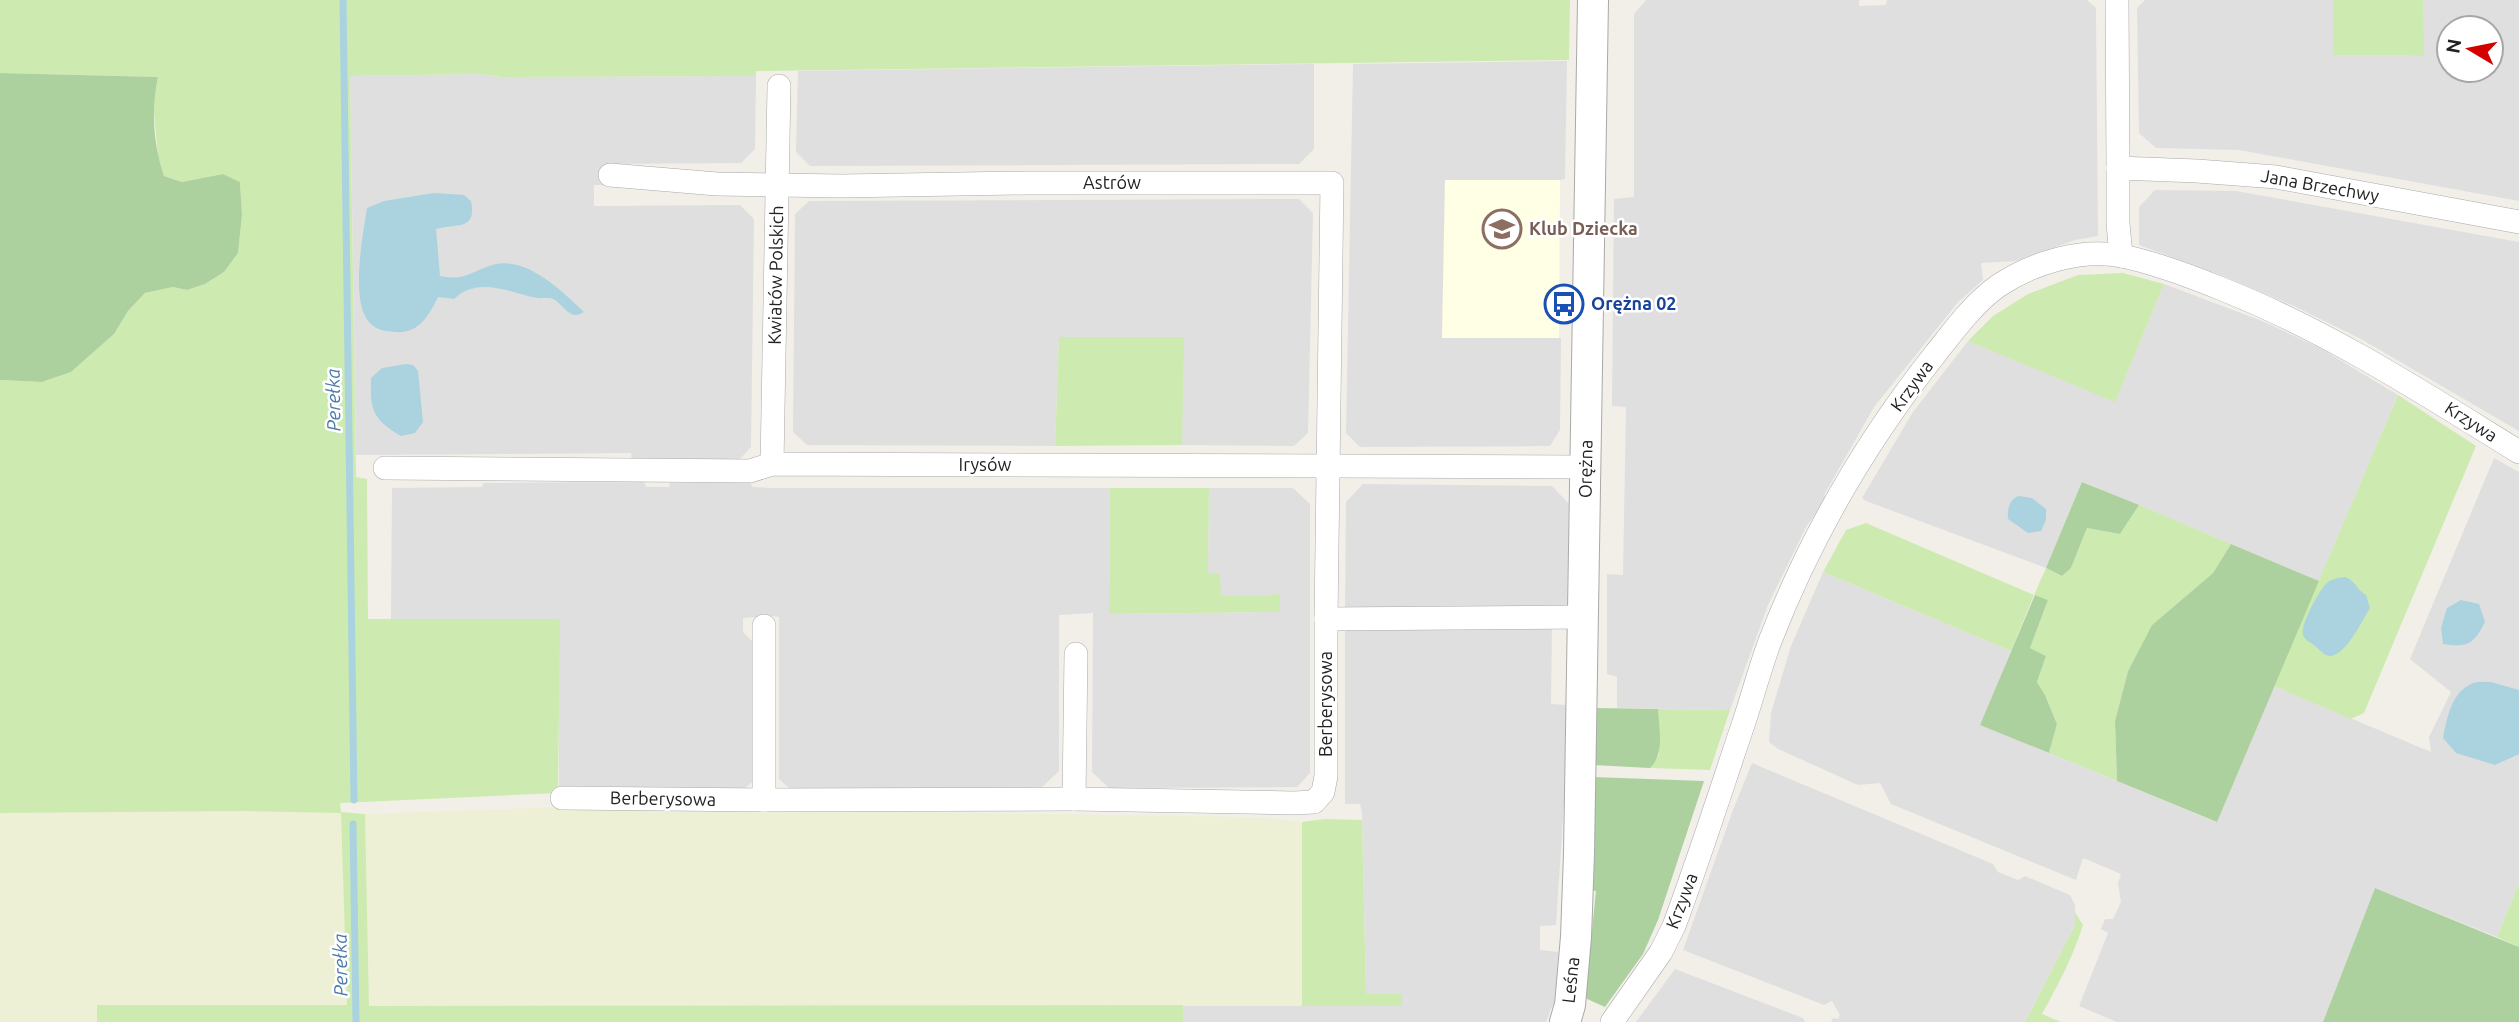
<svg xmlns="http://www.w3.org/2000/svg" width="2519" height="1022" font-family="Ubuntu,sans-serif">
  <style>
    .residential { fill: #e0dfdf; fill-rule: evenodd }
    .education { fill: #ffffe5 }
    .farmland { fill: #eef0d5 }
    .grass { fill: #cdebb0 }
    .forest { fill: #add19e }
    .water { fill: #aad3df }
    .lines { fill: none; stroke-linecap: round; stroke-linejoin: round }
    .stream { stroke: #aad3df; stroke-width: 7 }
    .minor-casing { stroke: #a9a9a9; stroke-width: 24 }
    .tertiary-casing { stroke: #a9a9a9; stroke-width: 32 }
    .minor { stroke: #fff; stroke-width: 23 }
    .tertiary { stroke: #fff; stroke-width: 30 }
    .labels { text-anchor: middle; stroke-width: 5; stroke-linejoin: round; paint-order: stroke }
    .street-label { font-size: 18px; fill: #222; stroke: #fff }
    .education-label { font-size: 18px; font-weight: bold; fill: #785e54; stroke: #fff; text-anchor: start }
    .transit-label { font-size: 18px; font-weight: bold; fill: #164399; stroke: #fff; text-anchor: start }
    .water-label { font-size: 19px; font-style: italic; fill: #4a7aab; stroke: #fff }
  </style>
  <rect width="100%" height="100%" fill="#f2efe9"/>
  <g class="residential">
    <path d="M 1646,0 L 1859,0 L 1859,6 L 1886,5 L 1887,0 L 2087,0 L 2096,8 L 2098,236 L 2075,240 L 2016,261 L 1981,263 L 1983,280 L 1958,302 L 1874,407 L 1824,495 L 1827,498 L 1806,527 L 1768,605 L 1730,710 L 1617,708 L 1617,677 L 1607,674 L 1607,574 L 1623,575 L 1626,407 L 1612,406 L 1614,199 L 1634,197 L 1634,14 Z"/>
    <path d="M 2145,0 L 2333,0 L 2333,55 L 2423,56 L 2423,0 L 2519,0 L 2519,201 L 2239,150 L 2156,148 L 2139,133 L 2137,8 ZM 2449,28 L 2491,28 L 2491,70 L 2449,70 Z"/>
    <path d="M 1567,61 L 1565,179 L 1560,180 L 1442,338 L 1561,338 L 1560,430 L 1550,446 L 1360,447 L 1346,433 L 1353,64 Z"/>
    <path d="M 1314,64 L 1314,149 L 1299,164 L 810,166 L 796,152 L 798,71 Z"/>
    <path d="M 480,74 L 501,77 L 756,76 L 755,149 L 741,163 L 610,164 L 609,185 L 594,185 L 594,206 L 740,205 L 754,219 L 751,447 L 738,461 L 632,461 L 631,453 L 356,455 L 350,76 Z"/>
    <path d="M 2155,190 L 2236,191 L 2519,242 L 2519,431 L 2361,339 L 2296,307 L 2221,275 L 2139,245 L 2139,207 Z"/>
    <path d="M 1299,199 L 1313,213 L 1308,433 L 1294,446 L 1182,445 L 1183,337 L 1059,337 L 1055,446 L 807,445 L 793,432 L 795,214 L 809,201 Z"/>
    <path d="M 2164,284 L 2262,321 L 2320,348 L 2398,395 L 2319,581 L 2083,482 L 2046,568 L 1866,501 L 1862,498 L 1913,412 L 1968,341 L 2115,401 Z"/>
    <path d="M 2494,458 L 2519,472 L 2519,883 L 2497,937 L 2375,888 L 2323,1022 L 2117,1022 L 2079,1006 L 2108,933 L 2101,929 L 2105,919 L 2113,919 L 2121,902 L 2118,883 L 2121,874 L 2083,858 L 2076,880 L 1891,804 L 1880,783 L 1858,785 L 1778,749 L 1769,742 L 1771,713 L 1791,646 L 1823,572 L 2011,651 L 1981,725 L 2216,822 L 2274,686 L 2431,752 L 2429,737 L 2451,692 L 2410,659 Z"/>
    <path d="M 644,482 L 646,487 L 669,487 L 670,483 L 751,482 L 752,487 L 773,488 L 1110,488 L 1109,614 L 1280,612 L 1280,593 L 1267,596 L 1221,596 L 1208,573 L 1209,488 L 1293,488 L 1310,504 L 1310,773 L 1297,787 L 1109,788 L 1092,772 L 1093,613 L 1059,615 L 1059,771 L 1041,788 L 789,788 L 779,779 L 779,617 L 773,616 L 743,618 L 743,632 L 752,641 L 752,782 L 741,792 L 645,787 L 559,786 L 559,619 L 391,619 L 392,488 L 482,487 L 483,483 Z"/>
    <path d="M 1363,484 L 1552,486 L 1569,504 L 1567,610 L 1345,612 L 1346,502 Z"/>
    <path d="M 1353,624 L 1552,625 L 1551,704 L 1568,705 L 1564,803 L 1556,925 L 1540,926 L 1540,950 L 1558,952 L 1556,1006 L 1552,1006 L 1546,1022 L 1183,1022 L 1183,1005 L 1402,1006 L 1401,994 L 1366,994 L 1362,813 L 1360,804 L 1345,804 L 1345,631 Z"/>
    <path d="M 1752,763 L 1993,864 L 1998,872 L 2018,880 L 2025,876 L 2070,895 L 2075,905 L 2075,925 L 2025,1022 L 1831,1022 L 1833,1018 L 1838,1019 L 1840,1015 L 1832,1001 L 1824,1005 L 1683,950 L 1733,810 Z"/>
    <path d="M 1675,969 L 1803,1018 L 1805,1022 L 1636,1022 Z"/>
  </g>
  <path class="education" d="M 1445,180 L 1560,180 L 1559,338 L 1442,338 Z"/>
  <g class="farmland">
    <path d="M 556,807 L 1255,817 L 1302,822 L 1302,1006 L 369,1006 L 365,814 Z"/>
    <path d="M 246,811 L 341,812 L 347,1005 L 98,1005 L 97,1022 L 0,1022 L 0,813 Z"/>
  </g>
  <g class="grass">
    <path d="M 0,0 L 1570,0 L 1569,60 L 756,71 L 756,76 L 501,77 L 480,74 L 350,76 L 356,477 L 367,479 L 368,619 L 560,619 L 558,793 L 340,803 L 341,812 L 365,814 L 369,1006 L 1183,1005 L 1183,1022 L 97,1022 L 97,1005 L 347,1005 L 341,813 L 246,811 L 0,813 L 0,380 L 42,382 L 71,372 L 114,334 L 128,311 L 145,293 L 173,287 L 187,290 L 205,284 L 224,272 L 238,253 L 242,215 L 240,182 L 223,174 L 182,182 L 164,176 L 158,156 L 153,103 L 158,77 L 0,73 Z"/>
    <path d="M 2333,0 L 2423,0 L 2424,56 L 2333,55 Z"/>
    <path d="M 2123,273 L 2164,284 L 2115,402 L 1968,341 L 1993,316 L 2028,294 L 2078,275 Z"/>
    <path d="M 1059,337 L 1184,337 L 1182,445 L 1055,446 Z"/>
    <path d="M 2398,395 L 2476,446 L 2364,713 L 2351,719 L 2274,686 Z"/>
    <path d="M 1110,488 L 1209,488 L 1208,573 L 1220,574 L 1221,596 L 1267,596 L 1280,593 L 1280,612 L 1109,614 Z"/>
    <path d="M 2139,505 L 2231,544 L 2213,573 L 2152,625 L 2128,671 L 2115,721 L 2117,781 L 2049,753 L 2057,724 L 2045,695 L 2037,682 L 2046,656 L 2030,648 L 2048,600 L 2034,595 L 2011,651 L 1823,572 L 1846,530 L 1866,523 L 2034,595 L 2046,568 L 2062,576 L 2071,568 L 2087,528 L 2120,534 Z"/>
    <path d="M 1658,709 L 1730,710 L 1710,770 L 1650,768 L 1659,755 Z"/>
    <path d="M 1325,819 L 1362,820 L 1366,994 L 1402,994 L 1402,1006 L 1302,1006 L 1302,822 Z"/>
    <path d="M 2519,883 L 2519,947 L 2497,937 Z"/>
    <path d="M 2075,912 L 2083,925 C 2073,957 2058,985 2042,1014 L 2061,1022 L 2025,1022 L 2075,925 Z"/>
  </g>
  <g class="forest">
    <path d="M 0,73 L 158,77 C 151,110 153,143 164,176 L 182,182 L 223,174 L 240,182 L 242,215 L 238,253 L 224,272 L 205,284 L 187,290 L 173,287 L 145,293 L 128,311 L 114,334 L 71,372 L 42,382 L 0,380 Z"/>
    <path d="M 2082,482 L 2139,505 L 2120,534 L 2087,528 L 2071,568 L 2062,576 L 2046,568 Z"/>
    <path d="M 2231,544 L 2319,581 L 2217,822 L 2117,781 L 2115,721 L 2128,671 L 2152,625 L 2213,573 Z"/>
    <path d="M 2035,595 L 2048,600 L 2030,648 L 2046,656 L 2037,682 L 2045,695 L 2057,724 L 2049,753 L 1980,725 Z"/>
    <path d="M 1595,708 L 1658,709 C 1659,728 1665,754 1650,768 L 1593,765 Z"/>
    <path d="M 1593,777 L 1704,781 L 1658,920 L 1643,954 L 1605,1007 L 1585,998 L 1596,891 L 1589,890 Z"/>
    <path d="M 2375,888 L 2519,947 L 2519,1022 L 2323,1022 Z"/>
  </g>
  <g class="water">
    <path d="M 434,193 L 464,195 L 471,201 C 477,231 457,223 436,229 L 440,276 C 465,281 470,272 492,265 C 526,255 562,291 584,312 C 569,322 564,304 553,299 C 548,297 542,299 537,298 C 509,292 478,276 454,299 L 438,297 C 429,315 419,334 396,332 C 386,331 378,331 371,324 C 349,305 363,234 367,208 L 384,201 Z"/>
    <path d="M 406,364 L 413,365 L 418,371 L 423,422 L 415,433 L 401,436 C 372,419 370,410 371,378 L 382,368 Z"/>
    <path d="M 2018,496 L 2032,498 L 2046,509 L 2046,520 L 2041,531 L 2028,533 L 2008,519 C 2007,510 2009,500 2018,496 Z"/>
    <path d="M 2345,577 C 2355,580 2357,590 2366,595 L 2370,608 C 2362,621 2350,646 2338,653 C 2327,660 2323,653 2315,646 C 2311,642 2306,642 2303,635 C 2300,625 2318,593 2325,585 C 2330,579 2337,578 2345,577 Z"/>
    <path d="M 2461,600 L 2479,604 L 2485,622 C 2474,644 2467,648 2443,644 L 2441,628 L 2447,608 Z"/>
    <path d="M 2491,682 L 2519,690 L 2519,754 L 2495,765 L 2456,753 L 2443,738 C 2447,718 2451,692 2473,683 C 2478,681 2486,682 2491,682 Z"/>
  </g>
  <g class="lines">
    <g class="stream">
      <path d="M 343,0 L 354,800"/>
      <path d="M 353,824 L 356,1022"/>
    </g>
    <defs>
      <g id="minor">
        <path d="M 2117,0 L 2118,168 L 2197,171 L 2276,177 L 2519,222"/>
        <path d="M 2118,168 L 2118,223 L 2121,256"/>
        <path d="M 772,464 L 779,86"/>
        <path d="M 385,468 L 750,471 L 772,464 L 1586,467"/>
        <path d="M 1326,619 L 1583,617"/>
        <path d="M 562,798 L 764,800 L 1074,799 L 1294,803 L 1314,802 L 1323,792 L 1326,776 L 1326,619 L 1332,183 L 1025,183 L 842,186 L 717,184 L 610,175"/>
        <path d="M 1074,799 L 1076,654"/>
        <path d="M 764,800 L 764,626"/>
        <path d="M 1612,1022 L 1661,952 L 1674,926 C 1699,859 1721,790 1744,722 C 1753,695 1760,668 1770,641 C 1810,538 1867,440 1936,353 C 1955,329 1973,304 1998,286 C 2032,263 2081,248 2122,256 C 2156,263 2190,276 2222,289 C 2328,331 2422,392 2519,452"/>
      </g>
      <path id="tertiary" d="M 1565,1022 L 1570,1005 L 1576,937 L 1579,854 L 1593,0"/>
    </defs>
    <use href="#minor" class="minor-casing"/>
    <use href="#tertiary" class="tertiary-casing"/>
    <use href="#minor" class="minor"/>
    <use href="#tertiary" class="tertiary"/>
  </g>
  <defs>
    <symbol id="school-ring" viewBox="-11 -11 22 22"><circle r="9.5" fill="#fff" stroke="#8d6e63" stroke-width="1.5"/><path d="M0-5L7-2L0 1L-7-2ZM-4 1L0 2.5L4 1V4Q0 6-4 4Z" fill="#8d6e63"/></symbol>
    <symbol id="bus-ring" viewBox="-11 -11 22 22"><circle r="9.5" fill="#fff" stroke="#1a4fb4" stroke-width="1.5"/><path d="M-5-6H5V4H4V6H2V4H-2V6H-4V4H-5ZM-3.5-4V0h7V-4ZM-3.5 1.2v1.5H-2V1.2ZM2 1.2v1.5H3.5V1.2Z" fill="#1a4fb4"/></symbol>
  </defs>
  <g fill-rule="evenodd">
    <use href="#school-ring" x="1480" y="207" width="44" height="44"/>
    <use href="#bus-ring" x="1542" y="282" width="44" height="44"/>
  </g>
  <g class="labels">
    <g class="street-label">
      <text x="1112" y="189">Astrów</text>
      <text transform="translate(2320 186) rotate(10)" y="6">Jana Brzechwy</text>
      <text transform="translate(776 275) rotate(-89)" y="6">Kwiatów Polskich</text>
      <text transform="translate(1912 386) rotate(-54)" y="6">Krzywa</text>
      <text transform="translate(2471 422) rotate(33)" y="6">Krzywa</text>
      <text x="985" y="471">Irysów</text>
      <text transform="translate(1586 469) rotate(-89)" y="6">Orężna</text>
      <text transform="translate(1326 704) rotate(-90)" y="6">Berberysowa</text>
      <text transform="translate(663 799) rotate(1)" y="6">Berberysowa</text>
      <text transform="translate(1682 901) rotate(-69)" y="6">Krzywa</text>
      <text transform="translate(1571 980) rotate(-84)" y="6">Leśna</text>
    </g>
    <g class="education-label">
      <text x="1529" y="235">Klub Dziecka</text>
    </g>
    <g class="transit-label">
      <text x="1591" y="310">Orężna 02</text>
    </g>
    <g class="water-label">
      <text transform="translate(333 400) rotate(-91)" y="7">Perełka</text>
      <text transform="translate(340 965) rotate(-91)" y="7">Perełka</text>
    </g>
  </g>
  <g transform="translate(2470 49) rotate(280)"><circle r="33" fill="#ffffff" stroke="#a7a7a7" stroke-width="2"/>
  <path d="M0-5L12 26L0 18L-12 26Z" fill="#d40000"/>
  <text y="-10" font-size="19" font-weight="bold" text-anchor="middle" fill="#222222">N</text>
  </g>
</svg>
